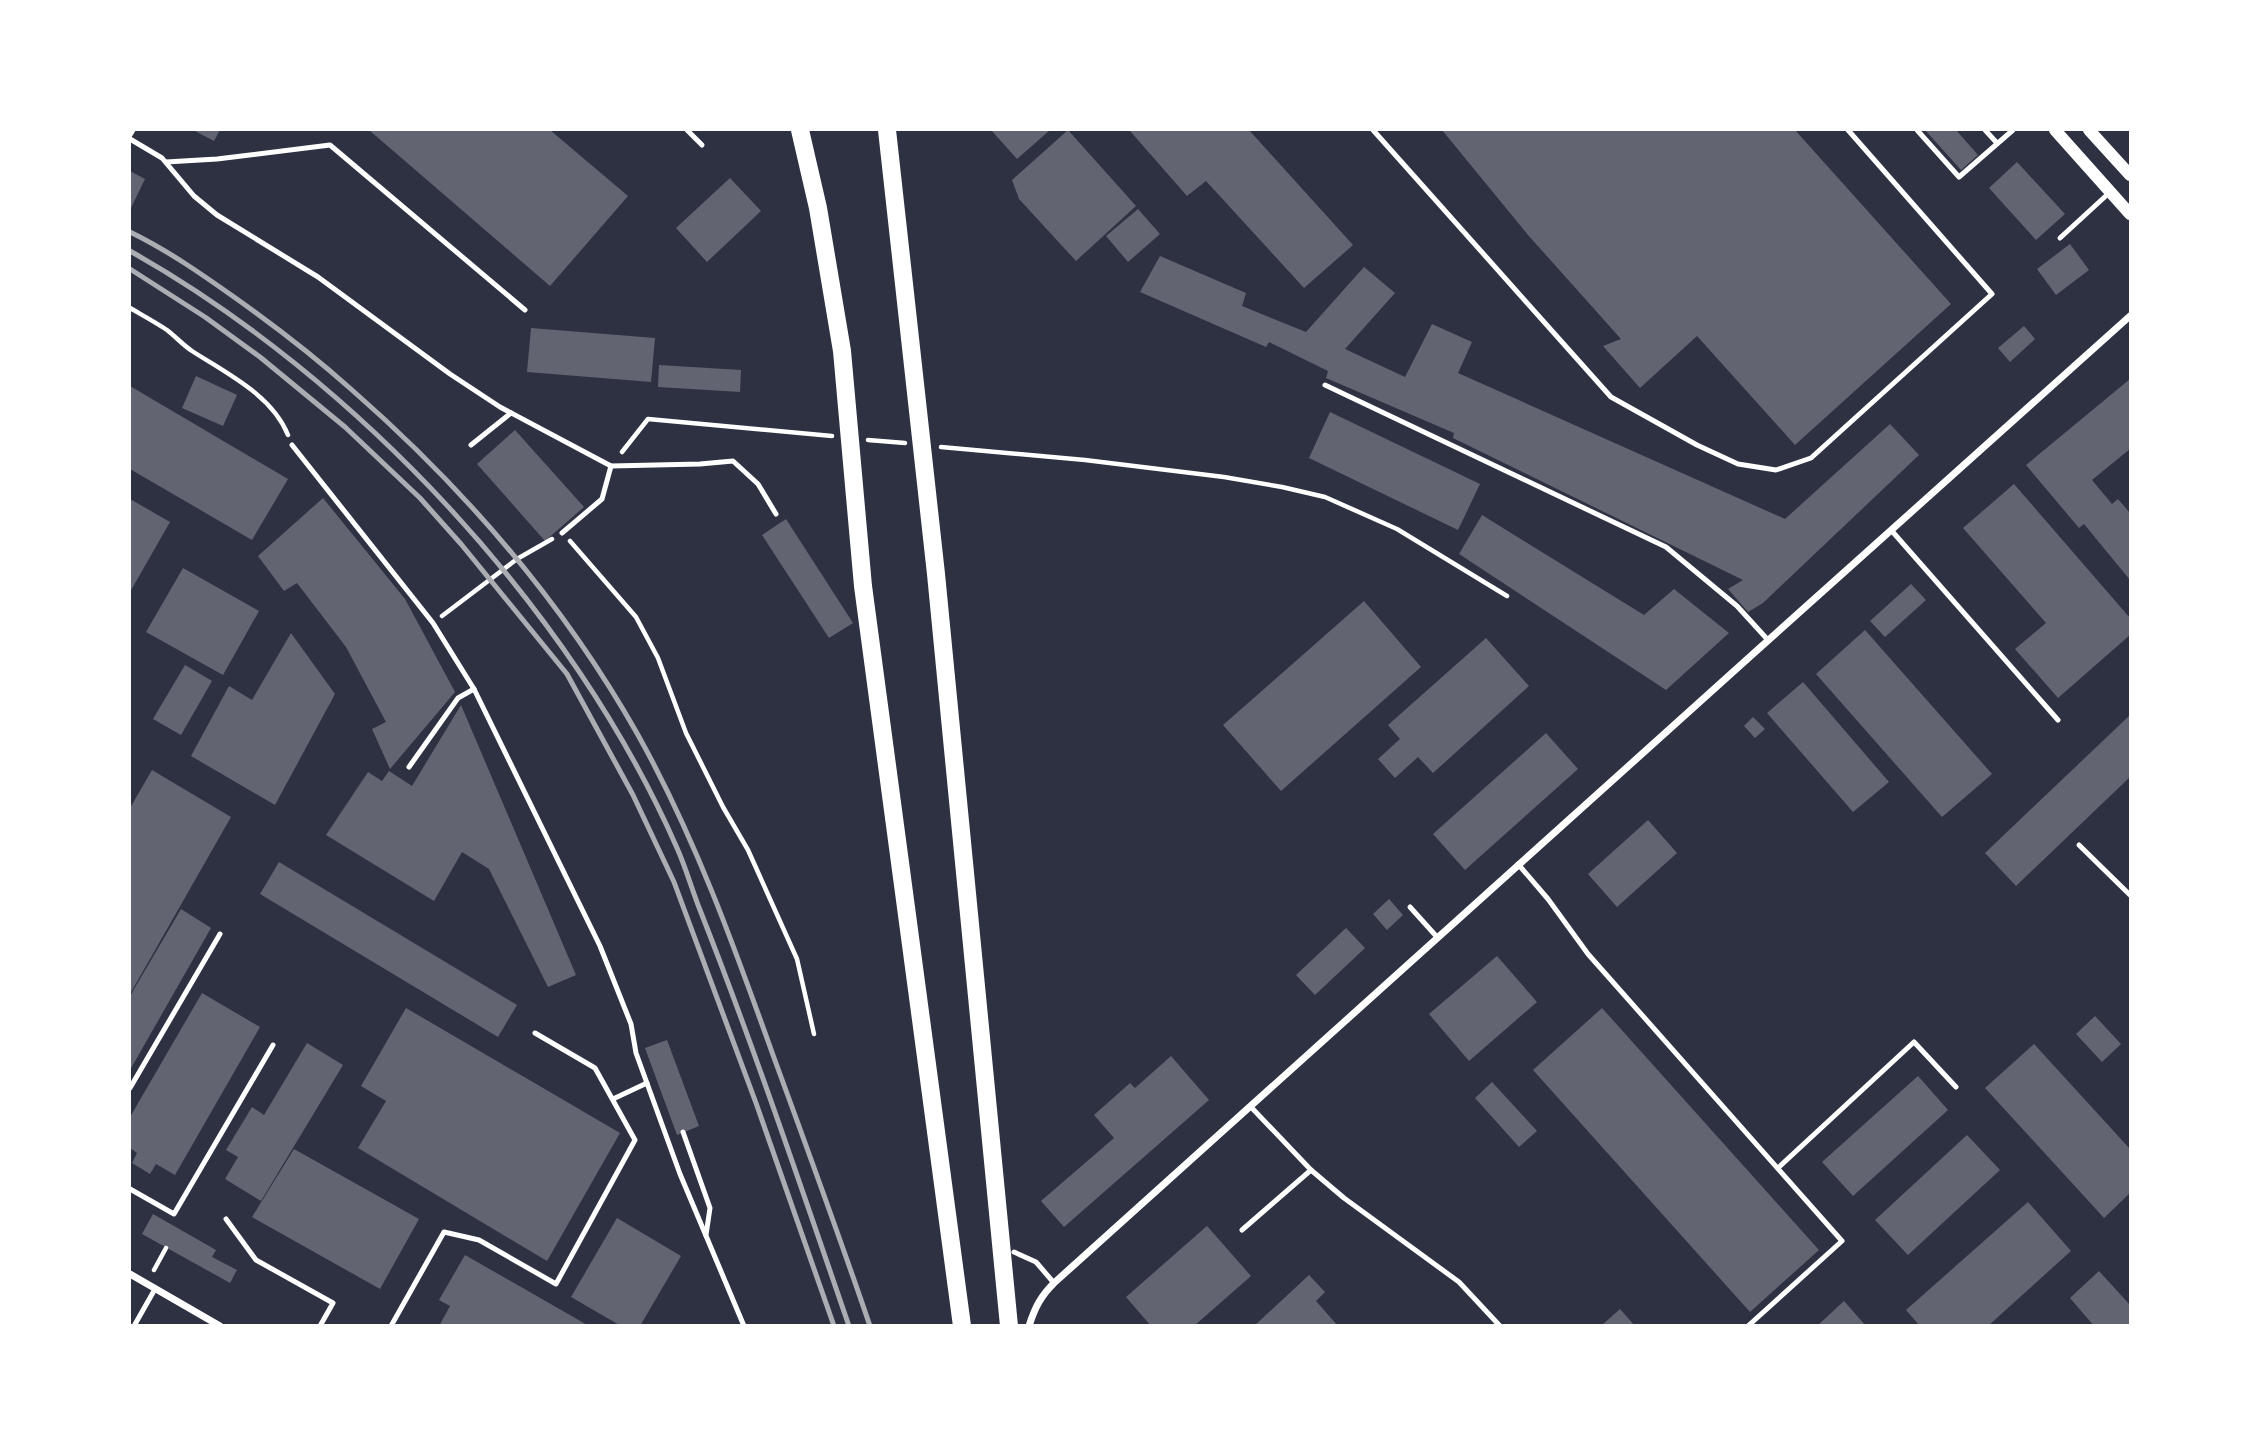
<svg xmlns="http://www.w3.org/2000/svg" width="2260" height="1455" font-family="Roboto,sans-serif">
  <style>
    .building { fill: #626471 }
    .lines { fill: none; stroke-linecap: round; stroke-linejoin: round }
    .path { stroke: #fff; stroke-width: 4.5 }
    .service { stroke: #fff; stroke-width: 5 }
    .minor { stroke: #fff; stroke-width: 7 }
    .tertiary { stroke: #fff; stroke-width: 12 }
    .primary { stroke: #fff; stroke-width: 18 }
    .rail { stroke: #abadb3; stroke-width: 5 }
  </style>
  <rect width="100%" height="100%" fill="#2d3142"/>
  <g class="building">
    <path d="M 193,130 L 220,130 L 214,141 Z"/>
    <path d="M 369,130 L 550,130 L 628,196 L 550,286 Z"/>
    <path d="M 991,130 L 1050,130 L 1017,159 Z"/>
    <path d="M 1068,130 L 1136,206 L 1076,261 L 1019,199 L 1012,180 Z"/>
    <path d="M 1132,130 L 1249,130 L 1353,245 L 1304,288 L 1206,181 L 1187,196 L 1130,131 Z"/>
    <path d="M 1442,130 L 1795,130 L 1951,304 L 1795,445 L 1697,336 L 1640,388 L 1603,346 L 1621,339 L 1528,235 Z"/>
    <path d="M 1925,130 L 1956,130 L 1978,155 L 1961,170 Z"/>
    <path d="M 2017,162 L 2065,214 L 2036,240 L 1989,188 Z"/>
    <path d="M 130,171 L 145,179 L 130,210 Z"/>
    <path d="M 730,178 L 761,211 L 707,262 L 676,228 Z"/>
    <path d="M 1138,209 L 1160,234 L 1128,262 L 1106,236 Z"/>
    <path d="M 2070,244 L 2089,270 L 2056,295 L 2037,269 Z"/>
    <path d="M 1160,256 L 1246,293 L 1242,306 L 1306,332 L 1364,267 L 1395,293 L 1345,349 L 1405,377 L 1432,324 L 1472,342 L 1458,373 L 1785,519 L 1890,424 L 1919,455 L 1763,603 L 1748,612 L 1728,589 L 1743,580 L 1453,438 L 1454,433 L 1326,378 L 1328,371 L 1269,342 L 1266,347 L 1140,292 Z"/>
    <path d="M 2024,326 L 2035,339 L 2010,362 L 1998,348 Z"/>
    <path d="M 531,328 L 655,338 L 651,382 L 527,372 Z"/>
    <path d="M 659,365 L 741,370 L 740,392 L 658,387 Z"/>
    <path d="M 196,376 L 237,395 L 223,426 L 182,408 Z"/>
    <path d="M 2130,379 L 2130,449 L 2092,480 L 2112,504 L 2118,499 L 2130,513 L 2130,580 L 2084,524 L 2079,528 L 2026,465 Z"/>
    <path d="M 130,386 L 288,479 L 252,540 L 130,469 Z"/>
    <path d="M 1330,412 L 1480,484 L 1458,530 L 1309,458 Z"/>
    <path d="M 515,430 L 584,507 L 545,541 L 477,464 Z"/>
    <path d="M 2014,484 L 2130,618 L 2130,635 L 2058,698 L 2015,649 L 2046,623 L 1963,528 Z"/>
    <path d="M 323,498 L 405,599 L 455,692 L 390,769 L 372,729 L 386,722 L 346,647 L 297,583 L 284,591 L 258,556 Z"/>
    <path d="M 130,499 L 170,522 L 130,592 Z"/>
    <path d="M 1482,515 L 1644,615 L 1674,589 L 1729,633 L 1666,690 L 1459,554 Z"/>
    <path d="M 786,519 L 853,623 L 829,638 L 762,535 Z"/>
    <path d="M 183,568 L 259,611 L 223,675 L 146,632 Z"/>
    <path d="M 1911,584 L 1926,600 L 1885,637 L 1870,621 Z"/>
    <path d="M 1364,601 L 1421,667 L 1281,791 L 1223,725 Z"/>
    <path d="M 1865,630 L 1992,774 L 1942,817 L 1816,674 Z"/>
    <path d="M 291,633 L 335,694 L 275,805 L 191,756 L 229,686 L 252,700 Z"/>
    <path d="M 1486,638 L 1529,686 L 1433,773 L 1418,757 L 1395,778 L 1378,759 L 1400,739 L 1388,725 Z"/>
    <path d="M 185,665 L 212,681 L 181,735 L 153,719 Z"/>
    <path d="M 1803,682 L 1889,782 L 1853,812 L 1767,713 Z"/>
    <path d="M 461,705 L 576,975 L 548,987 L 489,869 L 462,852 L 434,901 L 326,835 L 368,772 L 382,781 L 389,771 L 412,786 Z"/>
    <path d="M 2130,715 L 2130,777 L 2016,886 L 1985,853 Z"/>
    <path d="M 1753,717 L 1765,729 L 1755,738 L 1744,726 Z"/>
    <path d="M 1546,733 L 1578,769 L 1465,870 L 1433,834 Z"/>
    <path d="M 152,770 L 231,817 L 130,994 L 130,808 Z"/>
    <path d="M 1648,820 L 1677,853 L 1617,907 L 1588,874 Z"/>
    <path d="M 279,862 L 517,1005 L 498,1037 L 260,894 Z"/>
    <path d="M 1389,899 L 1403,915 L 1387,930 L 1373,914 Z"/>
    <path d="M 181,909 L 211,928 L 130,1070 L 130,996 Z"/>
    <path d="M 1346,928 L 1365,948 L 1315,995 L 1296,975 Z"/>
    <path d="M 1497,956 L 1537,1002 L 1469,1061 L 1429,1014 Z"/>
    <path d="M 202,993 L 260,1027 L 175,1175 L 156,1164 L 150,1174 L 132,1163 L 137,1153 L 130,1148 L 130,1117 Z"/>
    <path d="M 406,1008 L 620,1133 L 547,1261 L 358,1148 L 386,1101 L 361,1086 Z"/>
    <path d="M 1602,1008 L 1819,1250 L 1750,1312 L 1533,1070 Z"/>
    <path d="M 2095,1016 L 2121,1044 L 2102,1062 L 2076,1034 Z"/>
    <path d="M 667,1040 L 699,1126 L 677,1135 L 645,1048 Z"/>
    <path d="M 307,1043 L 343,1065 L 261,1201 L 225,1179 L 238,1157 L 226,1150 L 252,1107 L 264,1115 Z"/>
    <path d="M 2034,1044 L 2130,1149 L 2130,1193 L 2104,1218 L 1985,1088 Z"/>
    <path d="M 1171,1056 L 1209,1100 L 1064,1227 L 1041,1201 L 1114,1138 L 1094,1115 L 1130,1083 L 1135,1088 Z"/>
    <path d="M 1918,1076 L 1948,1110 L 1853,1196 L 1822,1162 Z"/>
    <path d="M 1492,1082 L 1537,1131 L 1519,1147 L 1475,1098 Z"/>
    <path d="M 1967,1135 L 2000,1170 L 1908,1255 L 1875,1220 Z"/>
    <path d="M 294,1149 L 419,1219 L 380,1289 L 252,1217 Z"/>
    <path d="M 2028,1202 L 2071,1251 L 1988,1326 L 1920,1326 L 1906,1310 Z"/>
    <path d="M 153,1214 L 216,1250 L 212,1257 L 237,1270 L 230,1283 L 142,1234 Z"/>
    <path d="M 617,1218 L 681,1256 L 640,1326 L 621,1326 L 571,1297 Z"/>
    <path d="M 1207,1226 L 1251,1276 L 1194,1326 L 1151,1326 L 1126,1297 Z"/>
    <path d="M 465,1255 L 542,1299 L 589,1326 L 439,1326 L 450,1306 L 439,1300 Z"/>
    <path d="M 2099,1271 L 2130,1305 L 2130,1326 L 2094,1326 L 2070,1298 Z"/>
    <path d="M 1309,1275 L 1325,1292 L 1316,1301 L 1338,1326 L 1254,1326 Z"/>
    <path d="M 1844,1301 L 1866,1326 L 1817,1326 Z"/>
    <path d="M 1620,1309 L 1635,1326 L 1601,1326 Z"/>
  </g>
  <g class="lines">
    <g class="path">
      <path d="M 130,308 C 142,315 155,322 167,330 C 176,337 183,345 192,351 C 226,373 272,395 288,435"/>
      <path d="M 868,440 L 905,443"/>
      <path d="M 941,447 L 1085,460 L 1224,477 L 1282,487 L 1325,497 L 1397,529 L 1507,596"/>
      <path d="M 622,452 L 648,419 L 832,436"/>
      <path d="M 570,541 L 636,617 L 658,658 L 686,733 L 723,807 L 748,850 L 797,959 L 814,1034"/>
      <path d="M 442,616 L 517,559 L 552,539"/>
      <path d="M 154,1270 L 166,1248"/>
    </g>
    <g class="service">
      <path d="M 687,130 L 702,145"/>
      <path d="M 1373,130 L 1611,397 L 1697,445 L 1738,464 L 1776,470 L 1811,458 L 1992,294 L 1848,130"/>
      <path d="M 1917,130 L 1959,177 L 2013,130"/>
      <path d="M 1985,130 L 1997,143"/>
      <path d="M 130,135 L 133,130"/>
      <path d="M 130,139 L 162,158 L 194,196 L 217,215 L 318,277 L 450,374 L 500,407 L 611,466 L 700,464 L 733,461 L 758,484 L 776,514"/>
      <path d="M 166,162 L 217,159 L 330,145 L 525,310"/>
      <path d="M 2060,238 L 2109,193"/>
      <path d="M 1325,385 L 1666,547 L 1737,606 L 1768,640"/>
      <path d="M 292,445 L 433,623 L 474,689 L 600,946 L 631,1024 L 636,1053 L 680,1174 L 744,1326"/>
      <path d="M 471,445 L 511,413"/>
      <path d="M 1891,530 L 2058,720"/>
      <path d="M 562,533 L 602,499 L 611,466"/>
      <path d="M 409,767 L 458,698 L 474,689"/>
      <path d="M 2079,845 L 2130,895"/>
      <path d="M 1518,864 L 1548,899 L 1588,954 L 1842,1241 L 1748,1326"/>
      <path d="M 1410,907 L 1437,937"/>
      <path d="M 130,1088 L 220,934"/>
      <path d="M 613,1099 L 647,1083"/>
      <path d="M 1250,1106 L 1311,1170 L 1344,1198 L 1459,1282 L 1500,1326"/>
      <path d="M 683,1132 L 710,1208 L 706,1235"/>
      <path d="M 1778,1168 L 1914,1042 L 1956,1087"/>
      <path d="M 130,1189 L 174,1214 L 273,1045"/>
      <path d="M 226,1219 L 256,1260 L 333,1303 L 320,1326"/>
      <path d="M 1242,1230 L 1311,1170"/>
      <path d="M 1014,1252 L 1036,1262 L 1054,1283"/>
      <path d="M 134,1326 L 155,1289"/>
      <path d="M 391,1326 L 444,1232 L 479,1240 L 556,1284 L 635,1140 L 595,1068 L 535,1033"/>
    </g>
    <g class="minor">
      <path d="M 130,1274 L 220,1326"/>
      <path d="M 1029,1326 C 1035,1307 1041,1296 1054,1283 C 1412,959 1771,638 2130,316"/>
    </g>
    <g class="tertiary">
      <path d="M 2055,130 L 2130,214"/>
      <path d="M 2089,130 L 2130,175"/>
    </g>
    <g class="primary">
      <path d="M 800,130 L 818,208 L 842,351 L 863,586 L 962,1326"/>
      <path d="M 887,130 L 936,574 L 1009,1326"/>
    </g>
    <g class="rail">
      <path d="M 130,232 C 167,250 200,273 234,297 C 275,326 314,356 352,390 C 465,489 564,604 638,735 C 695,837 734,946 773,1055 C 806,1145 839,1235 870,1326"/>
      <path d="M 130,251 C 356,378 573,610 677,848 C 686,868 692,890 700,910 C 754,1047 801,1187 849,1326"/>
      <path d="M 130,269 L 205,317 L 260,357 L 345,427 L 420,498 L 461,544 L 567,674 L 633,795 L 674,882 L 756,1103 L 834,1326"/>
    </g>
  </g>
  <rect width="2260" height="1455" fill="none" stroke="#ffffff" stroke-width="262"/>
</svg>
